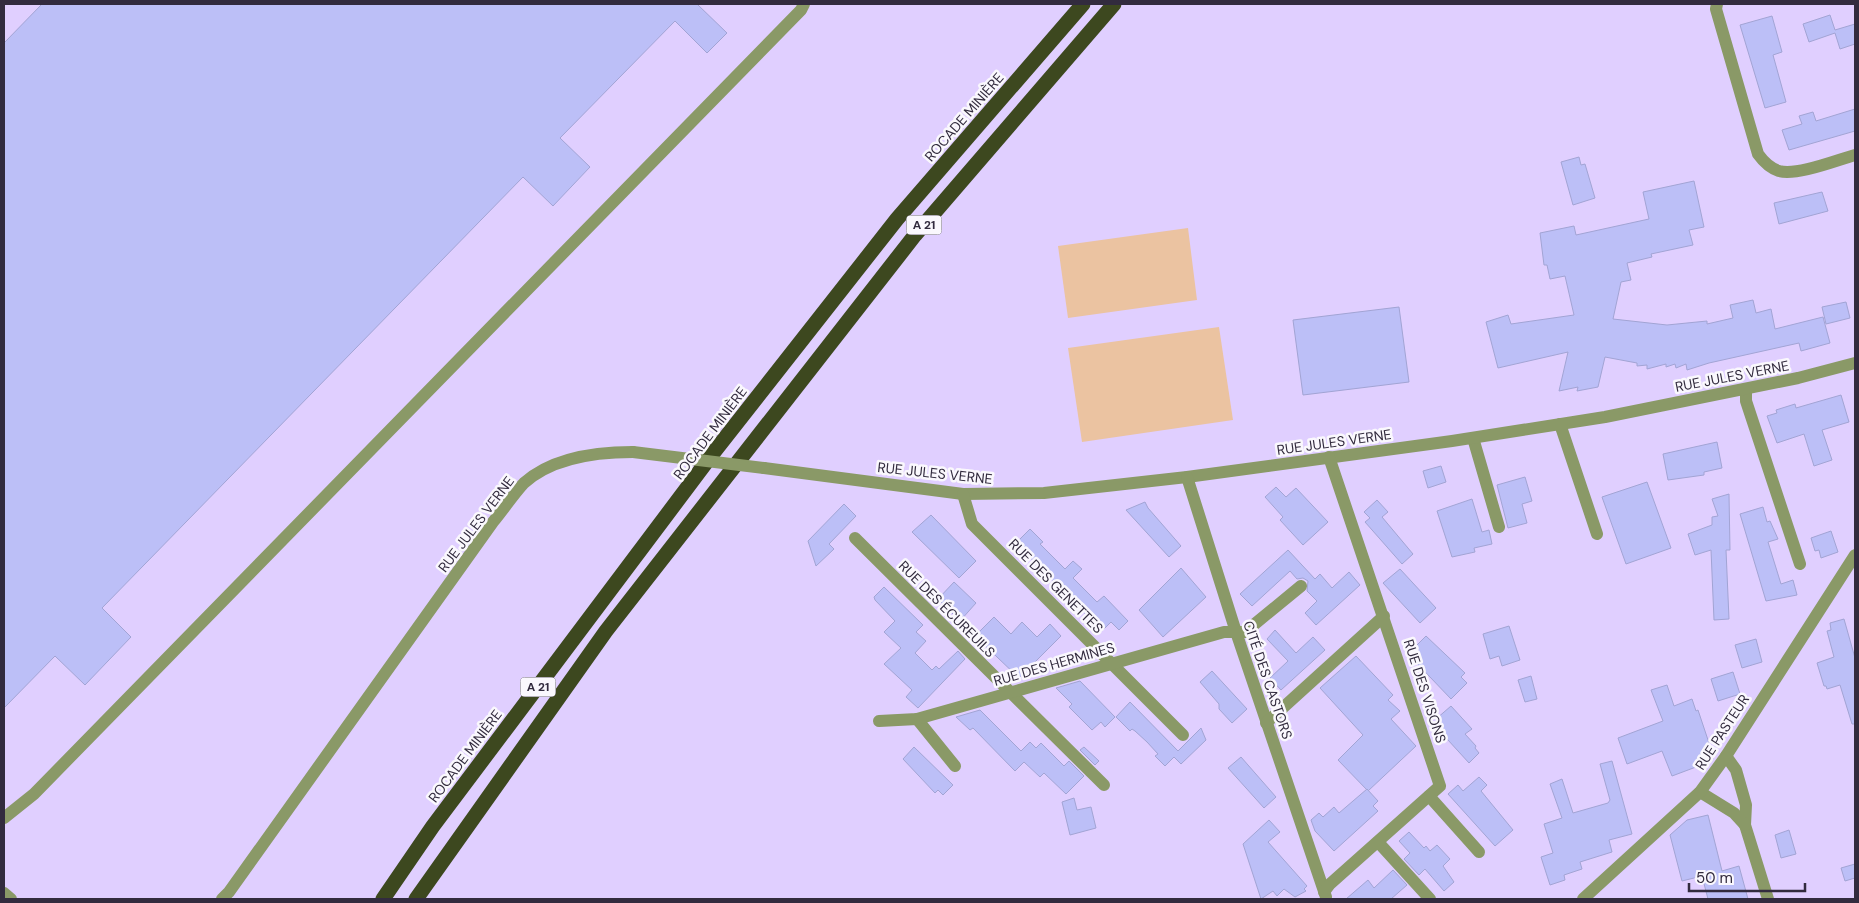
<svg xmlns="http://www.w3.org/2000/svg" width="1859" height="903" font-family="'DM Sans',sans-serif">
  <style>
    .green { fill: #ebc3a1 }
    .building { fill: #bcbff7; stroke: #a2a4d4 }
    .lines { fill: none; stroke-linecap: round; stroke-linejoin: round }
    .minor { stroke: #8a9967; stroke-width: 12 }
    .highway { stroke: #3d481f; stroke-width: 15 }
    .minor-bridge { stroke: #8a9967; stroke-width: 12 }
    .labels { text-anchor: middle; stroke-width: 5; stroke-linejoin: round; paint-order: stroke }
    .shield { fill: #faf8fd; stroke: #6e6877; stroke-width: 1 }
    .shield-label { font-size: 12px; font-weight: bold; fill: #322b3e }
    .street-label { font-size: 14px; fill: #322b3e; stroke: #faf8fd }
  </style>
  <rect width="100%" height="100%" fill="#e0cfff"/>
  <g class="green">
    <path d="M 1188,228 L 1197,300 L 1068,318 L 1058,246 Z"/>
    <path d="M 1219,327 L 1233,420 L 1082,442 L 1068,348 Z"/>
  </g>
  <g class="building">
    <path d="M 42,4 L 697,4 L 727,33 L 707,53 L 675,21 L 560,138 L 590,167 L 553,206 L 523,177 L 102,608 L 131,637 L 85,685 L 55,656 L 4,708 L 4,43 Z"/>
    <path d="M 1830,15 L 1835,30 L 1855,24 L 1855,44 L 1840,49 L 1835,33 L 1809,42 L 1803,24 Z"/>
    <path d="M 1772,16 L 1782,52 L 1773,55 L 1786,102 L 1765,108 L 1740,25 Z"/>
    <path d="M 1855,109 L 1855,131 L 1789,150 L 1782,130 L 1802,124 L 1799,116 L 1813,112 L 1816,121 Z"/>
    <path d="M 1579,157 L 1581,165 L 1585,164 L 1595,198 L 1573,205 L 1561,162 Z"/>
    <path d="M 1694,181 L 1704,227 L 1689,230 L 1693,245 L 1651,254 L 1652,257 L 1627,263 L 1631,280 L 1621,282 L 1613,319 L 1667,325 L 1707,321 L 1707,324 L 1733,318 L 1730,305 L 1753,300 L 1756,313 L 1771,309 L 1775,329 L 1823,317 L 1830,343 L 1801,351 L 1799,343 L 1709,363 L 1687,370 L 1686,364 L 1676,368 L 1675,364 L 1666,367 L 1666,364 L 1647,369 L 1647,365 L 1637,366 L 1637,363 L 1605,357 L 1598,387 L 1577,391 L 1578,387 L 1559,391 L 1568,352 L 1498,368 L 1486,322 L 1508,315 L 1511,324 L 1574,315 L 1565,276 L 1550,279 L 1547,265 L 1544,265 L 1540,233 L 1574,226 L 1576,235 L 1649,219 L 1643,192 Z"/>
    <path d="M 1822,192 L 1828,211 L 1779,224 L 1774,203 Z"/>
    <path d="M 1846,302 L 1850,318 L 1826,324 L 1822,307 Z"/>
    <path d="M 1399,307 L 1409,382 L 1303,395 L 1293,320 Z"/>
    <path d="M 1841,395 L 1849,422 L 1822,430 L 1832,460 L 1814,466 L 1804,434 L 1777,443 L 1767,416 L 1777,413 L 1776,410 L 1795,404 L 1796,408 Z"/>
    <path d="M 1717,442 L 1722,468 L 1704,472 L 1704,475 L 1668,480 L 1663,454 Z"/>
    <path d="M 1441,466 L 1446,482 L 1428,488 L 1423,471 Z"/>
    <path d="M 1525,477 L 1532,501 L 1522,504 L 1527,523 L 1508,528 L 1497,485 Z"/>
    <path d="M 1647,482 L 1671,548 L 1626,564 L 1602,497 Z"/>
    <path d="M 1276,487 L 1286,497 L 1296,488 L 1328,522 L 1303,545 L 1280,520 L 1283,517 L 1265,497 Z"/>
    <path d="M 1729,494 L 1730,550 L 1726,550 L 1729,619 L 1714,620 L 1711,550 L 1695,555 L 1688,534 L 1712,525 L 1712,517 L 1718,516 L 1712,499 Z"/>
    <path d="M 1472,499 L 1482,532 L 1489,530 L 1492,544 L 1474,548 L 1475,552 L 1452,557 L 1437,511 Z"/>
    <path d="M 1377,500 L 1388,512 L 1382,517 L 1413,554 L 1402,564 L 1365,522 L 1370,518 L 1364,512 Z"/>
    <path d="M 1145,502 L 1148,508 L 1181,546 L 1169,557 L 1126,510 Z"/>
    <path d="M 844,504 L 856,516 L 829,544 L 834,549 L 816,566 L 808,541 Z"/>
    <path d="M 1763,507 L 1767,522 L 1770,521 L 1778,539 L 1768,542 L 1781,584 L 1793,580 L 1797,595 L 1766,601 L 1740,514 Z"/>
    <path d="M 931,515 L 976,561 L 959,578 L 912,532 Z"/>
    <path d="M 1030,529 L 1043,542 L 1040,544 L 1065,569 L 1073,561 L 1082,569 L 1073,578 L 1097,602 L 1104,596 L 1128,621 L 1119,630 L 1111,622 L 1102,631 L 1016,543 Z"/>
    <path d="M 1831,531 L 1838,552 L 1821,558 L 1819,550 L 1815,551 L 1811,538 Z"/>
    <path d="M 1288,550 L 1315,579 L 1320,574 L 1332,588 L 1349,572 L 1360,585 L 1316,625 L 1305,613 L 1317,601 L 1307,591 L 1308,581 L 1303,578 L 1297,579 L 1290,571 L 1252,606 L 1240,594 Z"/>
    <path d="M 1181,568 L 1206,597 L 1163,637 L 1139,610 Z"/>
    <path d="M 1400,569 L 1436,608 L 1420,623 L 1383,583 Z"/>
    <path d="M 954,582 L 976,603 L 960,621 L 938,599 Z"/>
    <path d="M 884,587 L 923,625 L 916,632 L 926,641 L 915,653 L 932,670 L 936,666 L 939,669 L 958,651 L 965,659 L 918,708 L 906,697 L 912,690 L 884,664 L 901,648 L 884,632 L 895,621 L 875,600 L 874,597 Z"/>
    <path d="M 994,617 L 1011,634 L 1022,622 L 1037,637 L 1050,624 L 1061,636 L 1019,678 L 975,636 Z"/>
    <path d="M 1844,619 L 1855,658 L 1855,724 L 1852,724 L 1840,685 L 1827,689 L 1826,686 L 1824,686 L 1817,663 L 1834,657 L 1827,631 L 1831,630 L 1830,623 Z"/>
    <path d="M 1509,626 L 1520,660 L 1502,666 L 1499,656 L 1490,659 L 1483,634 Z"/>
    <path d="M 1275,630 L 1296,653 L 1313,637 L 1325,650 L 1281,690 L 1270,678 L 1288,661 L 1267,639 Z"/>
    <path d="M 1426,636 L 1465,673 L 1461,677 L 1467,683 L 1451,699 L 1408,654 Z"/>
    <path d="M 1756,639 L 1762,662 L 1742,668 L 1735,645 Z"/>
    <path d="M 1356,656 L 1393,695 L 1388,700 L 1400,711 L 1391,719 L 1416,746 L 1368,791 L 1338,760 L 1363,735 L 1320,688 Z"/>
    <path d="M 1212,671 L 1247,709 L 1232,723 L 1219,709 L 1219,704 L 1200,682 Z"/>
    <path d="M 1733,672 L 1740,694 L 1718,701 L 1711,679 Z"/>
    <path d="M 1531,676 L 1537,699 L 1525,702 L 1518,680 Z"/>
    <path d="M 1080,681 L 1115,717 L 1105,727 L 1101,722 L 1092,730 L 1069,707 L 1072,704 L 1056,688 Z"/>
    <path d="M 1667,685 L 1674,706 L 1692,699 L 1696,711 L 1698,710 L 1713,755 L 1705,767 L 1702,765 L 1698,766 L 1695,763 L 1696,767 L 1672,776 L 1662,751 L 1627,764 L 1618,738 L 1663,721 L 1651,690 Z"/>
    <path d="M 1130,702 L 1178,751 L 1201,728 L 1206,740 L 1181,764 L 1174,757 L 1165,766 L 1155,756 L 1158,754 L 1147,742 L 1135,731 L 1132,729 L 1130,731 L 1116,717 Z"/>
    <path d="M 1451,706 L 1472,729 L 1465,734 L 1476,746 L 1475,748 L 1479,753 L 1469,763 L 1437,728 L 1441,724 L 1436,719 Z"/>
    <path d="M 980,710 L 1021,751 L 1030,742 L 1036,748 L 1041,743 L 1064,766 L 1069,761 L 1084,776 L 1066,794 L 1044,773 L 1040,777 L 1024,762 L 1015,771 L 973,728 L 970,730 L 956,717 Z"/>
    <path d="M 914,747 L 953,785 L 943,795 L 938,790 L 935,793 L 903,759 Z"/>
    <path d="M 1084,747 L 1099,761 L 1095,765 L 1080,750 Z"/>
    <path d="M 1241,757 L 1276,797 L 1264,808 L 1228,768 Z"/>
    <path d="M 1612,761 L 1632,834 L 1609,840 L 1612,852 L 1580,862 L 1582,869 L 1564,875 L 1565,880 L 1550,885 L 1541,857 L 1553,853 L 1544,824 L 1562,818 L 1550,784 L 1562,779 L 1573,813 L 1608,803 L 1610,800 L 1600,764 Z"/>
    <path d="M 1479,777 L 1487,785 L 1481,791 L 1513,830 L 1495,846 L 1448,794 L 1458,785 L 1463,791 Z"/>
    <path d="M 1367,789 L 1378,801 L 1373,806 L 1378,811 L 1334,851 L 1315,831 L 1311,820 L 1319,813 L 1323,817 L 1334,807 L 1339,813 Z"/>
    <path d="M 1074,798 L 1077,810 L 1091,807 L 1096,828 L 1070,835 L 1062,802 Z"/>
    <path d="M 1708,815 L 1722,871 L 1739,866 L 1748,899 L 1708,899 L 1702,876 L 1682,881 L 1670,835 L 1687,820 Z"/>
    <path d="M 1269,820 L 1280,832 L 1268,842 L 1307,886 L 1304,889 L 1306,891 L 1295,897 L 1284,889 L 1277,896 L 1273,891 L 1261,899 L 1243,844 Z"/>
    <path d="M 1789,830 L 1796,854 L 1781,858 L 1775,835 Z"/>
    <path d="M 1409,832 L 1424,848 L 1426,846 L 1430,851 L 1437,845 L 1450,859 L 1443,866 L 1454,882 L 1444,891 L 1425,869 L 1419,875 L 1404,859 L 1410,853 L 1399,841 Z"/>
    <path d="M 1855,864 L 1855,878 L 1845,881 L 1841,868 Z"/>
    <path d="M 1393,870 L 1407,885 L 1391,899 L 1346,899 L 1368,880 L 1374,888 Z"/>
  </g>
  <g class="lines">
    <g class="minor">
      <path d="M 1717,4 L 1716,9 L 1758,154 C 1763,161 1770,168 1779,171 C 1797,176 1837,160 1855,155"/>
      <path d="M 1746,389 L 1746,401 L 1800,564"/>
      <path d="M 1560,424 L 1597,534"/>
      <path d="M 1473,438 L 1499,527"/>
      <path d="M 764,468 L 963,494 L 1044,493 L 1187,477 L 1452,441 L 1605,417 L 1798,378 L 1855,363"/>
      <path d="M 1187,477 L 1236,632 L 1326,897"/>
      <path d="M 963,494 L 972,524 L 1183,735"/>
      <path d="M 855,538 L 1104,785"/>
      <path d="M 917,719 L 955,766"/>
      <path d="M 879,721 L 917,719 L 1224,632 L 1245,632 L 1301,586"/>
      <path d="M 1266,723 L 1384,616"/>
      <path d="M 1726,756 L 1736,770 L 1746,805 L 1745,825 L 1768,899"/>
      <path d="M 1700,792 L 1734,813 L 1745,825"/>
      <path d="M 1429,796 L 1479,852"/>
      <path d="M 4,818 L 34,794 L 801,10 L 804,4"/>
      <path d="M 1378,842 L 1430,899"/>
      <path d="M 1324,892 L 1330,884 L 1440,786 L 1329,457"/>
      <path d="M 4,893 L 11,899"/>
      <path d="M 222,899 L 229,892 L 493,522 C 503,510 513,495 524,483 C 553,457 596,452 633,452"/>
      <path d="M 1583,899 L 1700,792 L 1726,756 L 1855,555"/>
    </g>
    <g class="highway">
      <path d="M 383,899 L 433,826 L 714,452 L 897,219 L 1083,4"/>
      <path d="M 416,899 L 606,631 L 915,235 L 1114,4"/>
    </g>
    <path class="minor-bridge" d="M 633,452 L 764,468"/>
  </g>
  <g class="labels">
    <g class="shield">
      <rect x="906.5" y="215.5" width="35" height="19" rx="4"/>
      <rect x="520.5" y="677.5" width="35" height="19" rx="4"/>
    </g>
    <g class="shield-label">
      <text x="924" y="229">A 21</text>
      <text x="538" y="691">A 21</text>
    </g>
    <g class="street-label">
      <text transform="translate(964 117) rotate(-49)" y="5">ROCADE MINIÈRE</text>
      <text transform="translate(1732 376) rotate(-11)" y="5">RUE JULES VERNE</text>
      <text transform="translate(710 433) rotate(-53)" y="5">ROCADE MINIÈRE</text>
      <text transform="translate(1334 442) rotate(-8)" y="5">RUE JULES VERNE</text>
      <text transform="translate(935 473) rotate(6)" y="5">RUE JULES VERNE</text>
      <text transform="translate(476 524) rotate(-53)" y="5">RUE JULES VERNE</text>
      <text transform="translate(1056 586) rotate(45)" y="5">RUE DES GENETTES</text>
      <text transform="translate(947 609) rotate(45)" y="5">RUE DES ÉCUREUILS</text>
      <text transform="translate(1054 664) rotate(-16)" y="5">RUE DES HERMINES</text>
      <text transform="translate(1268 680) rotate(71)" y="5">CITÉ DES CASTORS</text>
      <text transform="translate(1425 691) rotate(72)" y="5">RUE DES VISONS</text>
      <text transform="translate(1722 732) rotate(-57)" y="5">RUE PASTEUR</text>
      <text transform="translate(465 756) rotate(-53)" y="5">ROCADE MINIÈRE</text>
    </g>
  </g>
  <rect width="1859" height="903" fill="none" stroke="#322b3e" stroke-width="10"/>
  <path d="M1689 883v8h116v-8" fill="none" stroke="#322b3e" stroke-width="2.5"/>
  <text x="1696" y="883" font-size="15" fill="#322b3e" stroke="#faf8fd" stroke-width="4" paint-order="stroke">50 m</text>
</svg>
